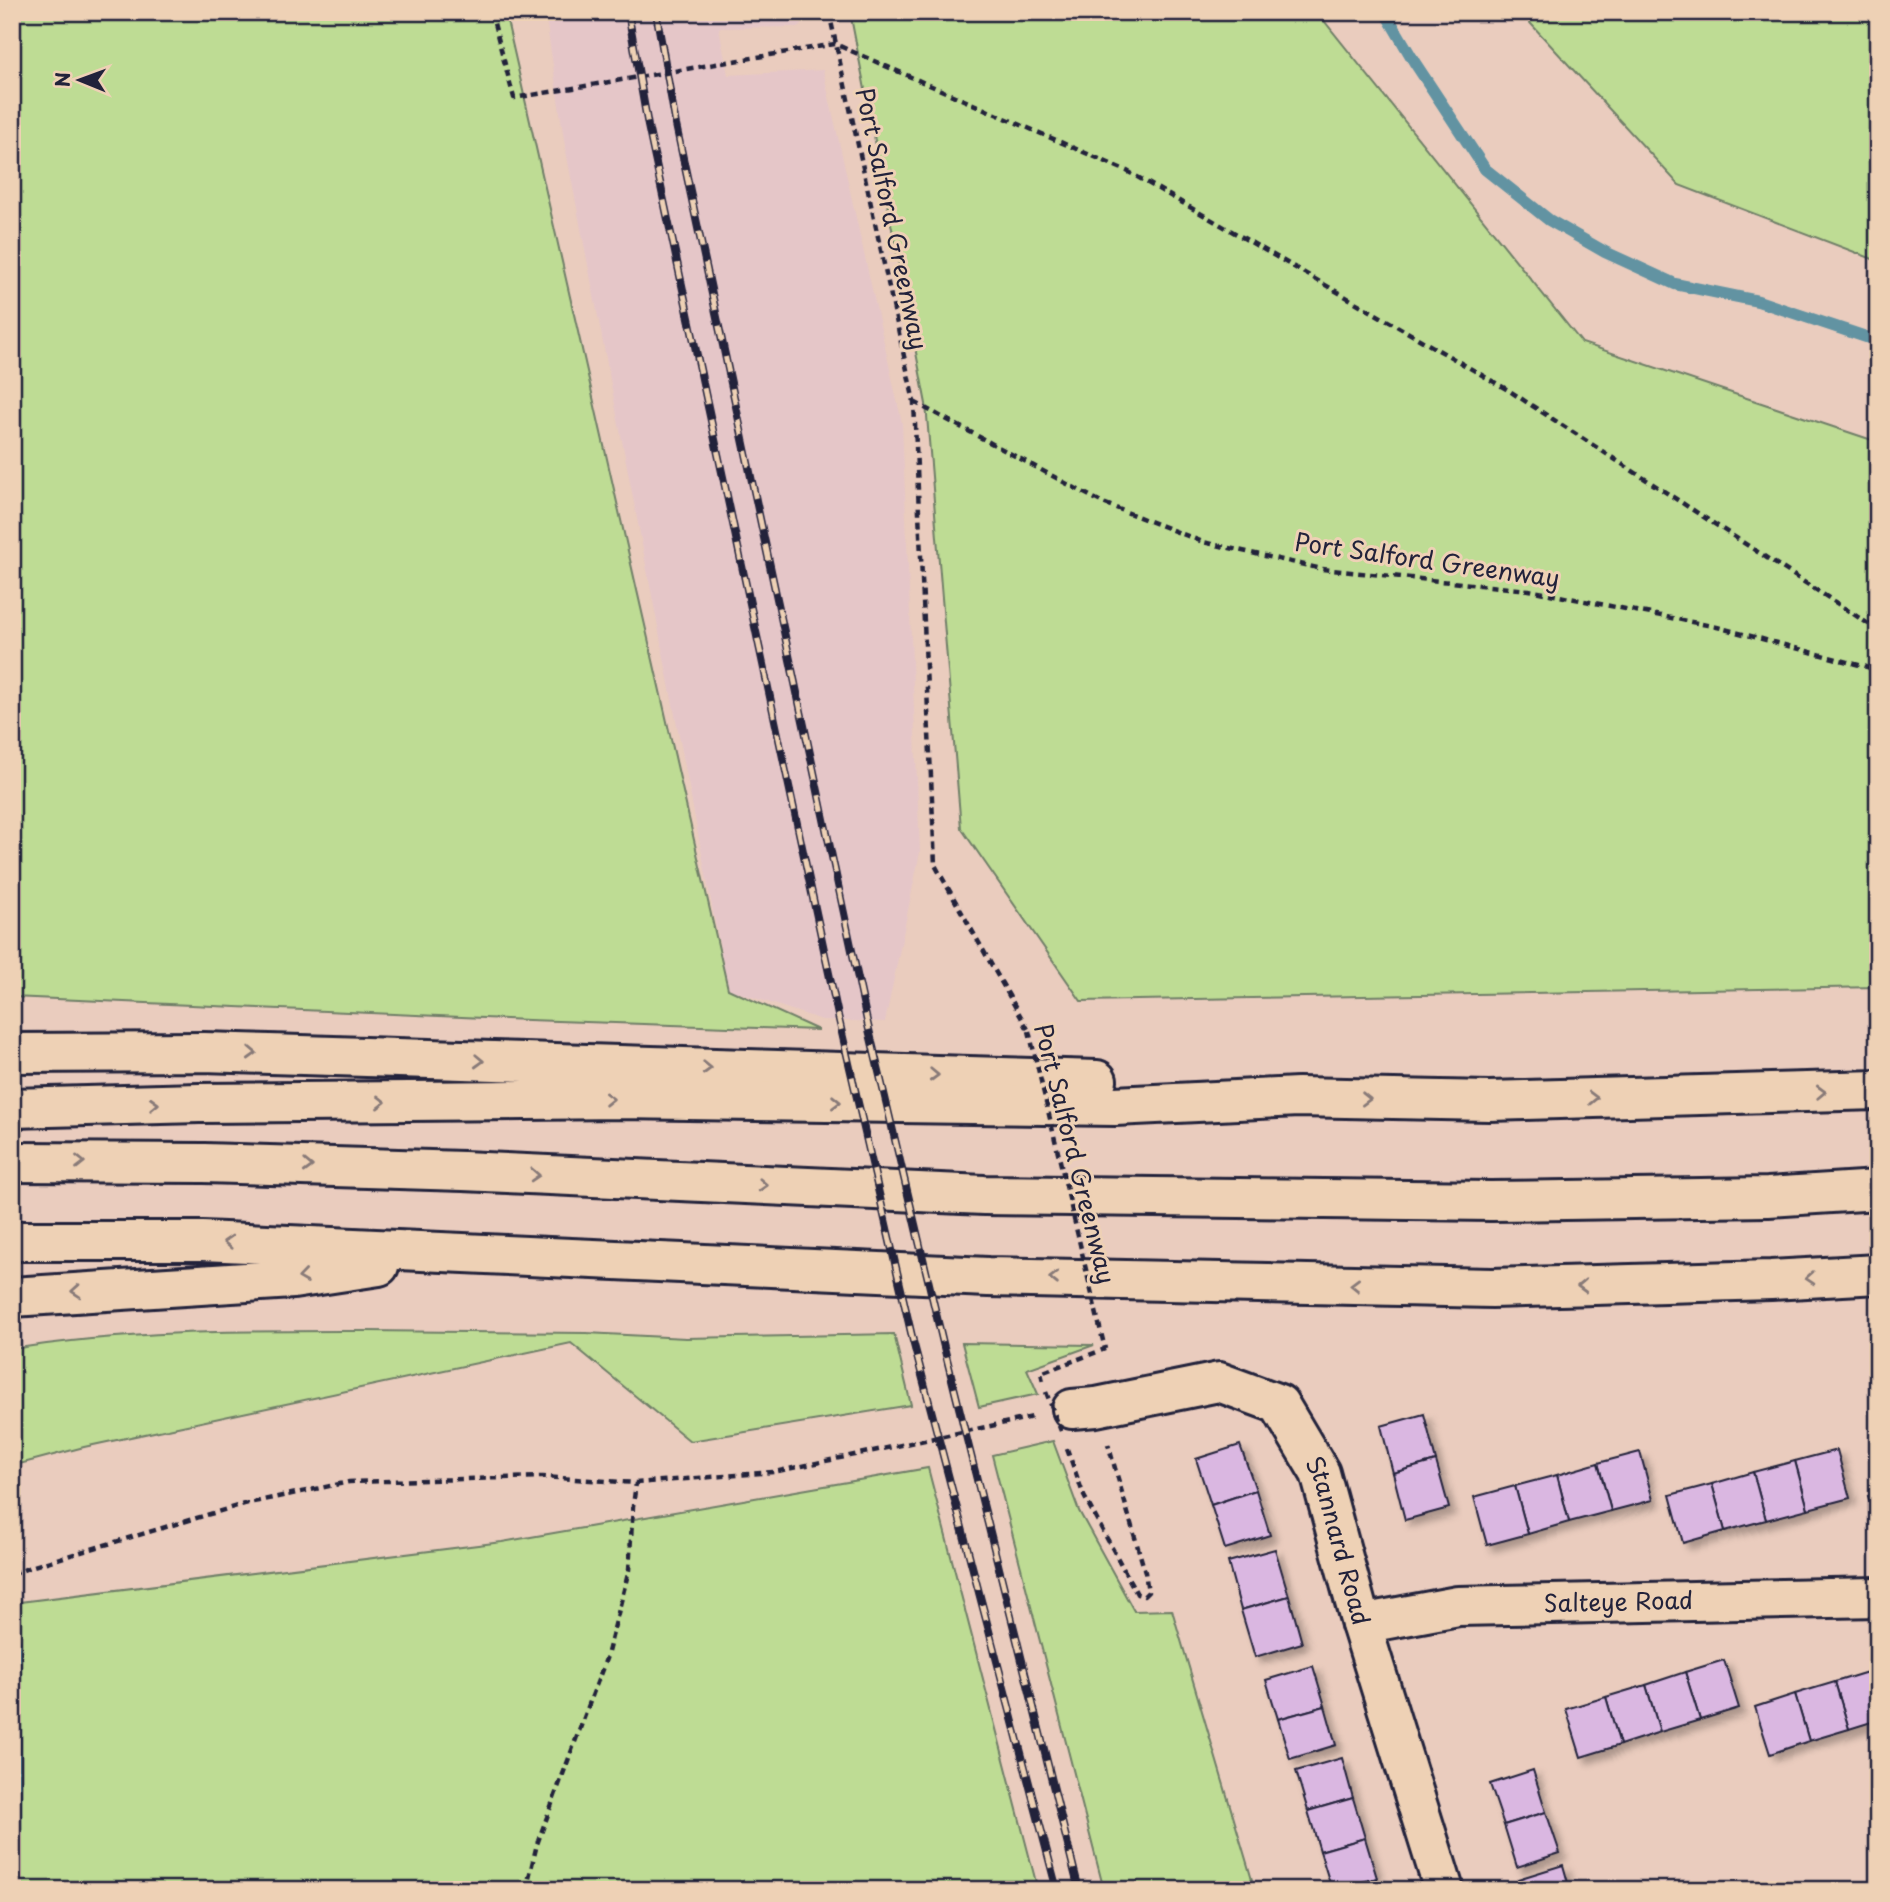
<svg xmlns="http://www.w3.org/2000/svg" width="1890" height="1902" font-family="'Playpen Sans',sans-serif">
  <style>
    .built { fill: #e5c6c8 }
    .green { fill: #bedc94; stroke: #707f68; stroke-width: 2 }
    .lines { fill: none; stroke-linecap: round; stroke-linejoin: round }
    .stream { stroke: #6293a2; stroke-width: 12 }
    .building { fill: #dab7e1; stroke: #22223b; stroke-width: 2; filter: url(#shadow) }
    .minor-casing { stroke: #22223b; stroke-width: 44 }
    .highway-casing { stroke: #22223b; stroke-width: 44 }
    .path { stroke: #22223b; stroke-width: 4.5; stroke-dasharray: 7 5; stroke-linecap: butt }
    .minor { stroke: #eed1b5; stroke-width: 38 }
    .highway { stroke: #eed1b5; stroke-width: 38 }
    .rail-casing { stroke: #22223b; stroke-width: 8 }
    .rail { stroke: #eed1b5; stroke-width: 5; stroke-dasharray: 16; stroke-linecap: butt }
    .path-bridge { stroke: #22223b; stroke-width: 4.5; stroke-dasharray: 7 5; stroke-linecap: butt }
    .oneway { stroke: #887a78 }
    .labels { text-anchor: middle; stroke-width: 6; stroke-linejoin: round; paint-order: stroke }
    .street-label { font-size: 24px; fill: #22223b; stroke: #eed1b5 }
  </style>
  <defs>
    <filter id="shadow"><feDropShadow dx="6" dy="6" stdDeviation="3.5" flood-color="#0004"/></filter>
  </defs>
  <rect width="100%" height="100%" fill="#eaccbe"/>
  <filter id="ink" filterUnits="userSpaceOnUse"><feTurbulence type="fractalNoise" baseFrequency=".0143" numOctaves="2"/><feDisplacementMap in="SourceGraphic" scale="14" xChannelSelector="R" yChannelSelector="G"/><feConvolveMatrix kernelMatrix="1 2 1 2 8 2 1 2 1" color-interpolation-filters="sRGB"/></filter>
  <g filter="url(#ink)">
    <path class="built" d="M 545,12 L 804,12 L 800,27 L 719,28 L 728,75 L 823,70 L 902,423 L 920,852 L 885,1022 L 822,1020 L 728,989 L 565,146 Z"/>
    <g class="green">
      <path d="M 12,12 L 505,12 L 728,989 L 818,1030 L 529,1020 L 12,997 Z"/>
      <path d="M 850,12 L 1317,12 L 1582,343 L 1878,442 L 1878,987 L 1081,1001 L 961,828 L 926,404 Z"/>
      <path d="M 1520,12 L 1878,12 L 1878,261 L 1679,185 Z"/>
      <path d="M 365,1331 L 586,1333 L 686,1338 L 894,1334 L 911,1405 L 690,1441 L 571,1343 L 84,1447 L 12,1466 L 12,1349 C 129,1330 246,1331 365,1331 Z"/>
      <path d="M 962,1343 L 1094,1345 L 1027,1369 L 1038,1394 L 979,1407 Z"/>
      <path d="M 1053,1441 L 1079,1511 L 1134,1611 L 1172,1610 L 1255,1890 L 1104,1890 L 992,1455 Z"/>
      <path d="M 928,1468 L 1038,1890 L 12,1890 L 12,1603 L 502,1542 Z"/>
    </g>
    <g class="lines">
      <g class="stream">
        <path d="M 1385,12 L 1415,63 L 1485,169 L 1549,220 L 1605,252 L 1675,284 L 1758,301 L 1878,341"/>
        <path d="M 15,1642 L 16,1890"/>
      </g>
    </g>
    <g class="building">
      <path d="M 1424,1414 L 1436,1461 L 1393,1473 L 1381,1426 Z"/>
      <path d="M 1240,1445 L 1256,1490 L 1211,1505 L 1196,1459 Z"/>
      <path d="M 1837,1450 L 1850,1498 L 1808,1509 L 1795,1461 Z"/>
      <path d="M 1640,1452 L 1653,1500 L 1611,1511 L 1598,1463 Z"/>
      <path d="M 1436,1461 L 1449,1508 L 1405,1520 L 1393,1473 Z"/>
      <path d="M 1795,1461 L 1808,1509 L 1766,1520 L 1753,1472 Z"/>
      <path d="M 1598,1463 L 1611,1511 L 1569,1522 L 1557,1475 Z"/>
      <path d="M 1753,1472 L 1766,1520 L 1725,1531 L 1712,1484 Z"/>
      <path d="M 1557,1475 L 1569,1522 L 1528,1534 L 1515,1486 Z"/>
      <path d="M 1712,1484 L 1725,1531 L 1683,1543 L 1670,1495 Z"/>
      <path d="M 1515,1486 L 1528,1534 L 1487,1545 L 1474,1497 Z"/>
      <path d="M 1256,1490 L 1270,1535 L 1225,1549 L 1211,1505 Z"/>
      <path d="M 1878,1493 L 1878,1530 L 1868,1496 Z"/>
      <path d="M 1275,1549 L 1289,1596 L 1241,1610 L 1228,1562 Z"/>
      <path d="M 1289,1596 L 1302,1643 L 1255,1657 L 1241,1610 Z"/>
      <path d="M 1724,1660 L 1739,1708 L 1700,1720 L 1685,1672 Z"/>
      <path d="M 1313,1666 L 1325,1706 L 1278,1719 L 1266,1680 Z"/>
      <path d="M 1874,1670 L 1878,1681 L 1878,1720 L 1849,1729 L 1835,1682 Z"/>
      <path d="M 1685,1672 L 1700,1720 L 1660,1732 L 1646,1685 Z"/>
      <path d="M 1835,1682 L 1849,1729 L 1809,1741 L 1795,1694 Z"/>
      <path d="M 1646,1685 L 1660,1732 L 1620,1745 L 1606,1697 Z"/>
      <path d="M 1795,1694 L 1809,1741 L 1770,1754 L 1755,1707 Z"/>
      <path d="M 1606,1697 L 1620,1745 L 1581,1757 L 1566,1709 Z"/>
      <path d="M 1325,1706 L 1336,1745 L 1290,1759 L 1278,1719 Z"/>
      <path d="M 1342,1758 L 1353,1798 L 1308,1811 L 1296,1771 Z"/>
      <path d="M 1533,1770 L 1546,1812 L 1504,1825 L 1490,1784 Z"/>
      <path d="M 1353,1798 L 1365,1838 L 1320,1851 L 1308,1811 Z"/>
      <path d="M 1546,1812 L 1560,1853 L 1517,1867 L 1504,1825 Z"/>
      <path d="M 1365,1838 L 1377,1878 L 1332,1890 L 1320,1851 Z"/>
      <path d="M 1563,1865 L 1570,1890 L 1522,1890 L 1518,1879 Z"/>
      <path d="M 1377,1878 L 1380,1890 L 1338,1890 Z"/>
      <path d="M 1878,1880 L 1878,1890 L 1849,1890 Z"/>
    </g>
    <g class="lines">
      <defs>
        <g id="minor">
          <path id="s1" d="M 1072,1409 L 1096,1407 L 1219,1382 L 1279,1404 L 1320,1473 L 1361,1624 L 1444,1890"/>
          <path id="s2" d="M 1361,1624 L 1458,1606 L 1878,1597"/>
        </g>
        <g id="highway">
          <path d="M 12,1053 L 204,1052 L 1097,1080"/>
          <path d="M 12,1108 L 199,1103 L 621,1099 L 1115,1106 L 1298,1097 L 1489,1101 L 1878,1090"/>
          <path d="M 12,1162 L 204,1163 L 463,1171 L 984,1195 L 1491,1201 L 1768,1197 L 1878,1190"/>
          <path d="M 12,1241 L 202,1241 L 988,1277 L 1492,1288 L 1771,1280 L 1878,1274"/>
          <path d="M 12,1297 L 293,1279 L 379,1266"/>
        </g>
      </defs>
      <use href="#minor" class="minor-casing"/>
      <use href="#highway" class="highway-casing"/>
      <g class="path">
        <path d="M 491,12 L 514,98 L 835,44 L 1127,171 L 1508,390 L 1878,630"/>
        <path d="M 829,12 L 914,402 L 935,865 L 1029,1031"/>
        <path d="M 914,402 L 1103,503 L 1203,542 L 1322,569 L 1529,590 L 1717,627 L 1878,670"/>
        <path d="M 1043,1381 L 1041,1373 L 1105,1349"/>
        <path d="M 1067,1449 L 1084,1496 L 1137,1594 L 1144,1596 L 1148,1592 L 1145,1572 L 1108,1444"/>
        <path d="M 12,1575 L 30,1567 L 244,1504 L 349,1482 L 543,1477 L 636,1483 L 774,1472 L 1033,1417"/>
        <path d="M 526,1890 L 537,1844 L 607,1656 L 629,1570 L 633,1506 L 636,1483"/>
      </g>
      <use href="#minor" class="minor"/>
      <use href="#highway" class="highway"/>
      <defs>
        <g id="rail">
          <path d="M 628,12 L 648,126 L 839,1020 L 913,1341 L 1057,1890"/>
          <path d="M 656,12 L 676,125 L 867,1021 L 943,1343 L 1079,1890"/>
        </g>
      </defs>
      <use href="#rail" class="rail-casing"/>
      <use href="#rail" class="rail"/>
      <g class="path-bridge">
        <path d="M 1029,1031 L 1105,1349"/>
        <path d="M 1046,1392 L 1061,1431"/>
      </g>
    </g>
    <defs><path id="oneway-chevron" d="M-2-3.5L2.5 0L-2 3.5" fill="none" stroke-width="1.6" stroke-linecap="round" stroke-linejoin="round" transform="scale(1.75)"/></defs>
    <g class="oneway">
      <use href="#oneway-chevron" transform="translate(252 1053) rotate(2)"/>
      <use href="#oneway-chevron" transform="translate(479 1061) rotate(2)"/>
      <use href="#oneway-chevron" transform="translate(707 1068) rotate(2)"/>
      <use href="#oneway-chevron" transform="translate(934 1075) rotate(2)"/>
      <use href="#oneway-chevron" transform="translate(1821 1092) rotate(-2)"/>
      <use href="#oneway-chevron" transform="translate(1593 1098) rotate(-1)"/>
      <use href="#oneway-chevron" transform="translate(609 1099) rotate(-1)"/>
      <use href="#oneway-chevron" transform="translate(1366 1099) rotate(1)"/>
      <use href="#oneway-chevron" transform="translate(381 1102)"/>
      <use href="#oneway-chevron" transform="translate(836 1102) rotate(1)"/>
      <use href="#oneway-chevron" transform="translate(154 1104) rotate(-2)"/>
      <use href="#oneway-chevron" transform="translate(80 1162)"/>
      <use href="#oneway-chevron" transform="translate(308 1166) rotate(2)"/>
      <use href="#oneway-chevron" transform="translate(535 1175) rotate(3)"/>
      <use href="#oneway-chevron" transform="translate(763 1185) rotate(3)"/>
      <use href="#oneway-chevron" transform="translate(228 1242) rotate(-177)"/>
      <use href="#oneway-chevron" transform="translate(303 1277) rotate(172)"/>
      <use href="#oneway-chevron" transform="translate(1054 1278) rotate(-179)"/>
      <use href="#oneway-chevron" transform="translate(1810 1278) rotate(176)"/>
      <use href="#oneway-chevron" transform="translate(1355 1285) rotate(-179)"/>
      <use href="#oneway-chevron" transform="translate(1582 1286) rotate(178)"/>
      <use href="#oneway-chevron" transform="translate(76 1291) rotate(176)"/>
    </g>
  </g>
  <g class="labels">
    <g class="street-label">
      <text transform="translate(891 219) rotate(78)" y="8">Port Salford Greenway</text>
      <text transform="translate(1427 561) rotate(8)" y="8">Port Salford Greenway</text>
      <text transform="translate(1074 1154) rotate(76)" y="8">Port Salford Greenway</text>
      <text dy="8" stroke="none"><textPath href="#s1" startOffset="364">Stannard Road</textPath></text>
      <text dy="8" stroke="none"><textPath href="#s2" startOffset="259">Salteye Road</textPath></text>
    </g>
  </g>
  <rect width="1890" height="1902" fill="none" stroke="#eed1b5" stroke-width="42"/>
  <rect x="21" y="21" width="1848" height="1860" fill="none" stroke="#22223b" stroke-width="2.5" filter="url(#ink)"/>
  <g transform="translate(80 80) rotate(271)" stroke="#eed1b5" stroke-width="5" paint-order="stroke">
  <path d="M0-5L12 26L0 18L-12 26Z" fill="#22223b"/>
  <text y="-10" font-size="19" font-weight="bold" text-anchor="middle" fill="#22223b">N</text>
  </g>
</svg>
